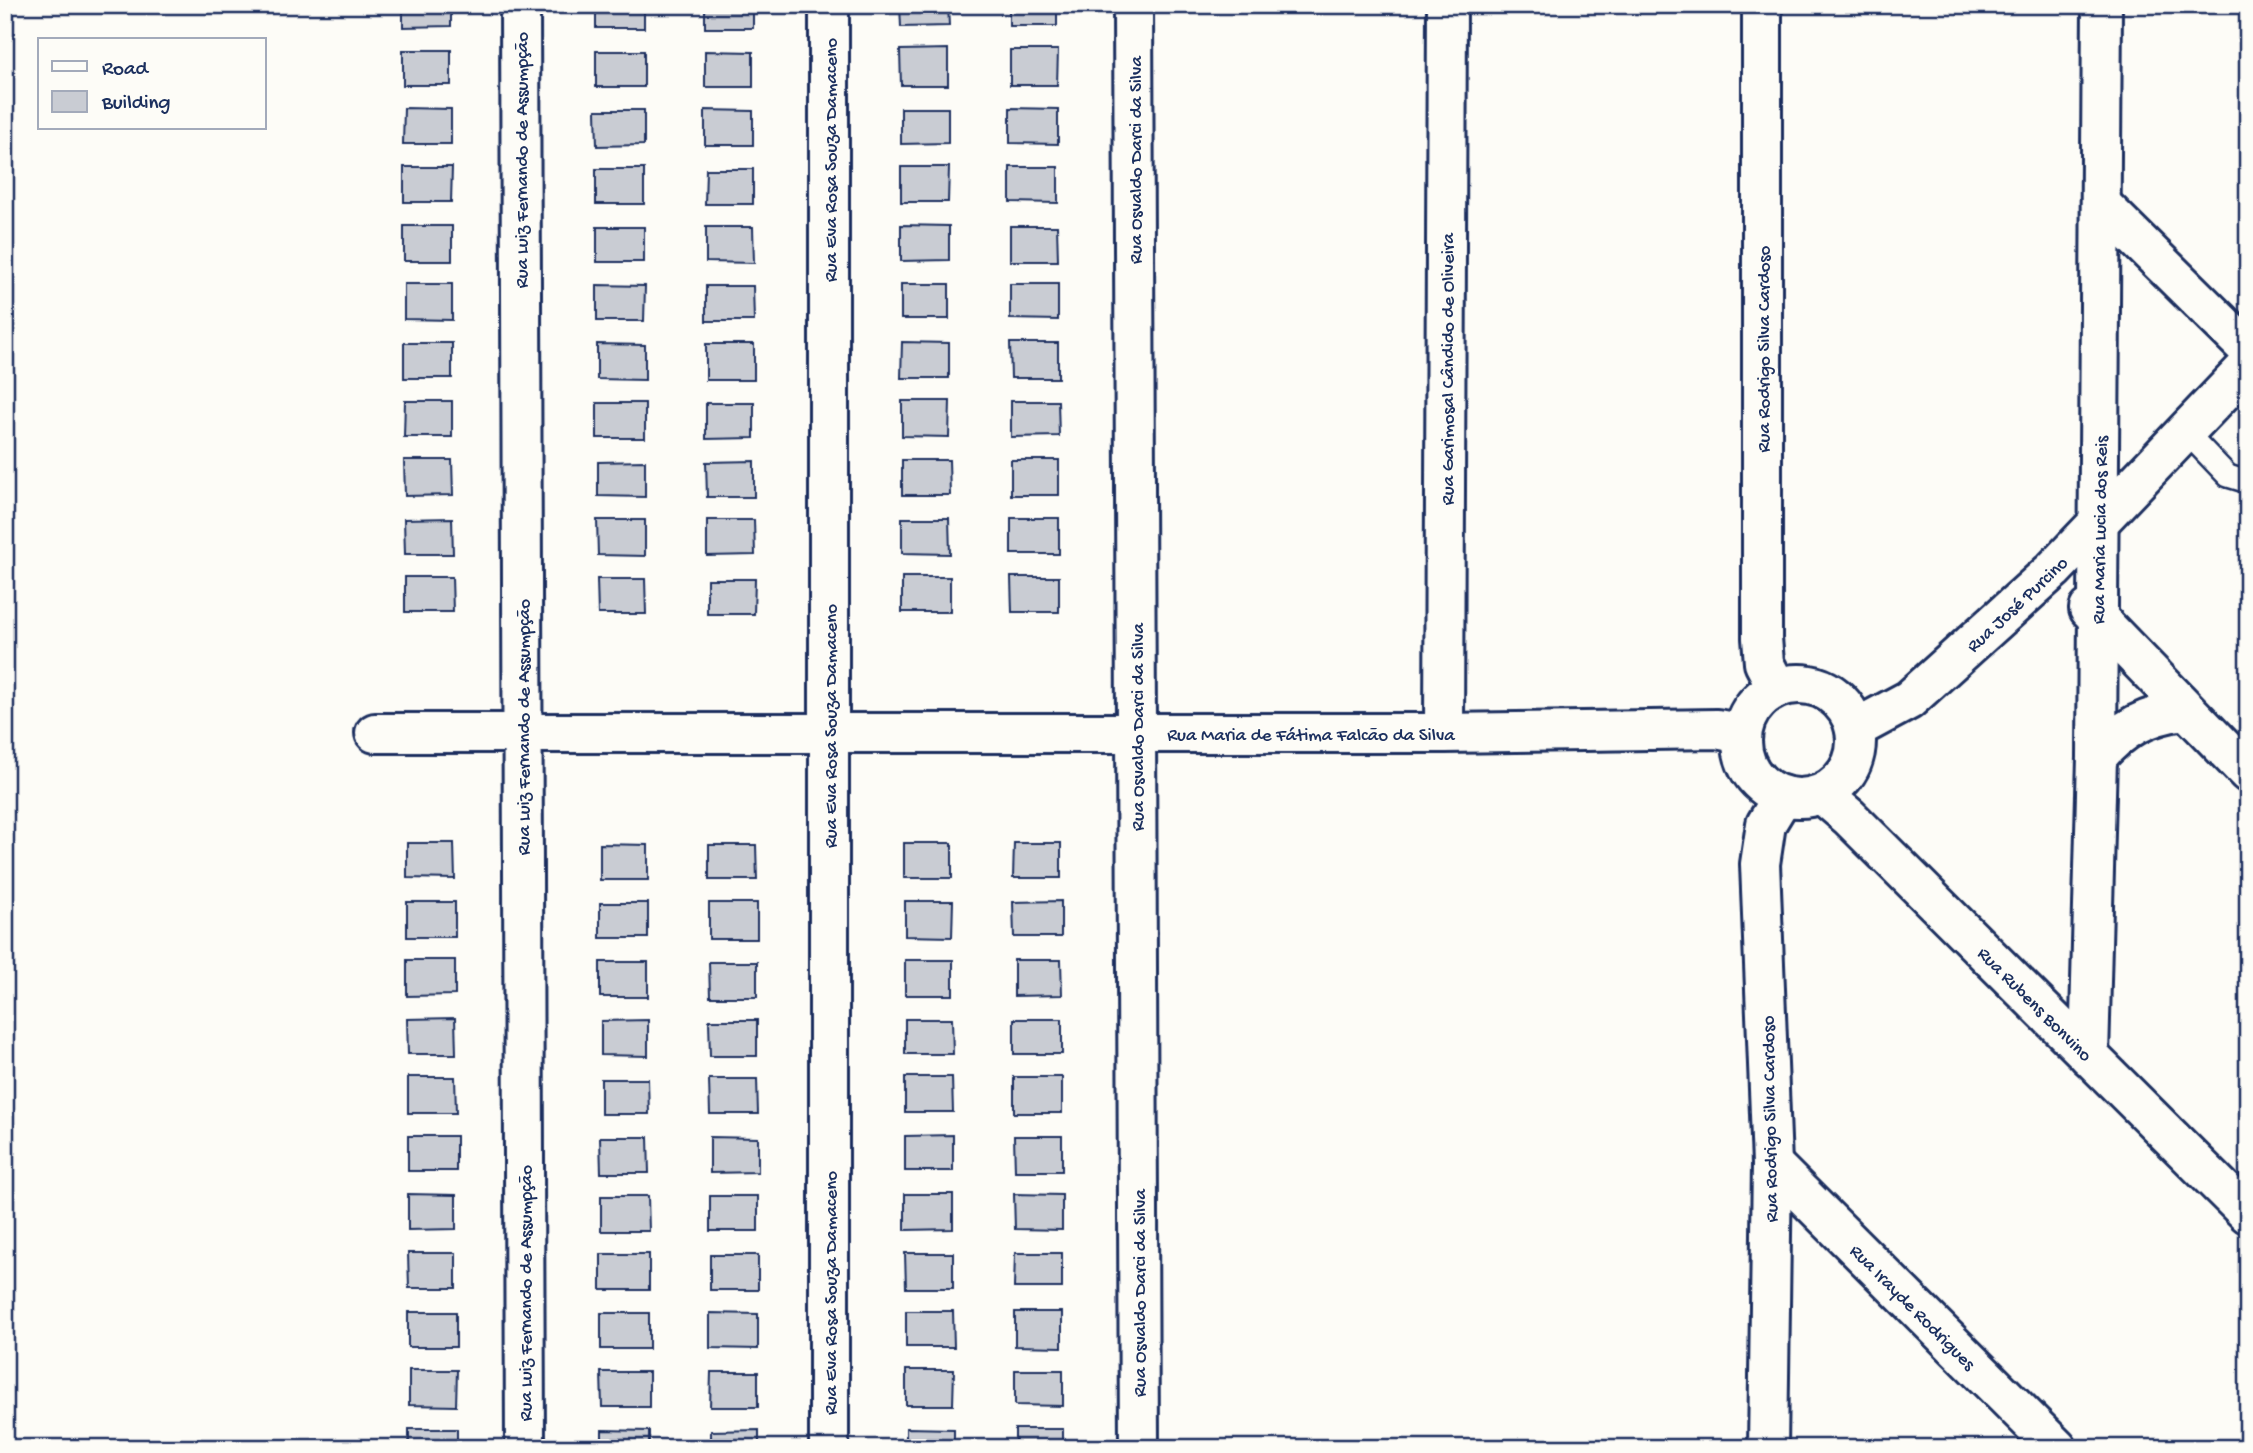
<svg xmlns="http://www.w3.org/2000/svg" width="2253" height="1453" font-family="'Gochi Hand',sans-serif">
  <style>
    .building { fill: #c9ccd3; stroke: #1b2f5e; stroke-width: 2 }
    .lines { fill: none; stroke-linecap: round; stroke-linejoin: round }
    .service-casing { stroke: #1b2f5e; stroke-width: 26 }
    .minor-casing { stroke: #1b2f5e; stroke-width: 44 }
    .service { stroke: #fdfcf7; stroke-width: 21 }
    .minor { stroke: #fdfcf7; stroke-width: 38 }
    .labels { text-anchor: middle; stroke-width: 6; stroke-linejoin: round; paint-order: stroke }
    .street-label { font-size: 19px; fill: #1b2f5e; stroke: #fdfcf7 }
  </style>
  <rect width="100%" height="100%" fill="#fdfcf7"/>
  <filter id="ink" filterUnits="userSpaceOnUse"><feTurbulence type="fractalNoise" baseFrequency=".0143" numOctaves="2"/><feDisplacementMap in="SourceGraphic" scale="14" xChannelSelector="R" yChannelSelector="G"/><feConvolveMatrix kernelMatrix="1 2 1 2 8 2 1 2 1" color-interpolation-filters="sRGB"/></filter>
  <g filter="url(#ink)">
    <g class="building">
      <path d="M 403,5 L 451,5 L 451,26 L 403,27 Z"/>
      <rect x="596" y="5" width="48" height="23"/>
      <rect x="705" y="5" width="48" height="23"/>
      <path d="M 900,5 L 948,5 L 949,26 L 901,27 Z"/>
      <rect x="1009" y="5" width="48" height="21"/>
      <path d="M 948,49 L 948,85 L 901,85 L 900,50 Z"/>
      <rect x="403" y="50" width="48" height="35"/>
      <path d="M 1010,50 L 1058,50 L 1057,85 L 1010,85 Z"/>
      <rect x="596" y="51" width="48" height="36"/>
      <path d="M 705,51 L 753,52 L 753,87 L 705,87 Z"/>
      <path d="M 404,108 L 451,109 L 451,144 L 403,144 Z"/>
      <path d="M 901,108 L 948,108 L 948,143 L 901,144 Z"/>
      <path d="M 1010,108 L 1058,109 L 1058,144 L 1010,143 Z"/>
      <path d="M 596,110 L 644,110 L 644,145 L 597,146 Z"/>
      <path d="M 705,110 L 753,111 L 753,145 L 705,145 Z"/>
      <path d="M 404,167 L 452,167 L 451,202 L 404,202 Z"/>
      <path d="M 901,167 L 949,167 L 948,202 L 901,202 Z"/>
      <path d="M 1010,167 L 1058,167 L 1058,203 L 1010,202 Z"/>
      <rect x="596" y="169" width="48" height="35"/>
      <path d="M 706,169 L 753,169 L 753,204 L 705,204 Z"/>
      <path d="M 901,225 L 949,226 L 949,260 L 901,261 Z"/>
      <rect x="404" y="226" width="48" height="35"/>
      <path d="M 1010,226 L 1057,226 L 1058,261 L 1010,261 Z"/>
      <rect x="597" y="227" width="47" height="35"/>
      <path d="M 706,227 L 753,227 L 754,263 L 706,262 Z"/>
      <path d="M 404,284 L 452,284 L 452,320 L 404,319 Z"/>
      <rect x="901" y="284" width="48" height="35"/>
      <path d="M 1010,284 L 1058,284 L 1058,320 L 1010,319 Z"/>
      <path d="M 597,285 L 645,286 L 644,321 L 597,321 Z"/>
      <path d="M 706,286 L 753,286 L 754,321 L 706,321 Z"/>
      <path d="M 902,342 L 949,343 L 949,378 L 901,378 Z"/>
      <rect x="404" y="343" width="48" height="35"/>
      <path d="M 1010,343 L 1058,343 L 1058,378 L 1011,378 Z"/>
      <path d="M 597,344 L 645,345 L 645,380 L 597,379 Z"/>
      <rect x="706" y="344" width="48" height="36"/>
      <path d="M 405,401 L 452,401 L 452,437 L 404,437 Z"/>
      <path d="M 902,401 L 950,401 L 949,437 L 902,436 Z"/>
      <path d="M 1011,401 L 1058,401 L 1059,436 L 1011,437 Z"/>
      <rect x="597" y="403" width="48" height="35"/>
      <path d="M 706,403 L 754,403 L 754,438 L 706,439 Z"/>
      <path d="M 404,460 L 452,460 L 453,495 L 405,496 Z"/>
      <path d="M 902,460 L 949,460 L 950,495 L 902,495 Z"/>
      <rect x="1011" y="460" width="48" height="35"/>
      <path d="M 645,461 L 645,497 L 598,496 L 598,462 Z"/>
      <path d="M 754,461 L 754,497 L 707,497 L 706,462 Z"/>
      <path d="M 452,518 L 453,554 L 405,554 L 404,519 Z"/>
      <path d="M 902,518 L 949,518 L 950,554 L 902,553 Z"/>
      <rect x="1011" y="518" width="48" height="36"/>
      <path d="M 597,520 L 645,520 L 645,556 L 598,555 Z"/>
      <path d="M 707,520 L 754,520 L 755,555 L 707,556 Z"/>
      <path d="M 405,577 L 452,577 L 453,612 L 405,612 Z"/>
      <rect x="902" y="577" width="48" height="35"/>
      <path d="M 1011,577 L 1059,577 L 1059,612 L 1012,612 Z"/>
      <path d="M 597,579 L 645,579 L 646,614 L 598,614 Z"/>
      <path d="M 707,579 L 755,579 L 754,614 L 707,614 Z"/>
      <path d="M 407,843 L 454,843 L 455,879 L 407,878 Z"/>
      <rect x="904" y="843" width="48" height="35"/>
      <path d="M 1014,843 L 1061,843 L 1061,878 L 1013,878 Z"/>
      <path d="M 600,844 L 648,845 L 648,880 L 600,880 Z"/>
      <path d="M 709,845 L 756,845 L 757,880 L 709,880 Z"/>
      <path d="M 905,901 L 953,901 L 952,937 L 905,936 Z"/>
      <path d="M 1061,901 L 1061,937 L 1014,937 L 1013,902 Z"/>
      <rect x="407" y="902" width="48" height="35"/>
      <rect x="600" y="903" width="48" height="35"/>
      <rect x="709" y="903" width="48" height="36"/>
      <path d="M 407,960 L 455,960 L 455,995 L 407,996 Z"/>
      <rect x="905" y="960" width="48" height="35"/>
      <path d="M 1014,960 L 1061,960 L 1062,995 L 1014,996 Z"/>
      <rect x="600" y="962" width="48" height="35"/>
      <path d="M 709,962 L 757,962 L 757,997 L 710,997 Z"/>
      <path d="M 455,1018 L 456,1054 L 408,1054 L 407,1019 Z"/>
      <path d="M 905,1019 L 952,1019 L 953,1054 L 905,1054 Z"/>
      <rect x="1014" y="1019" width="48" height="35"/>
      <path d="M 648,1020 L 648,1056 L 601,1055 L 601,1021 Z"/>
      <path d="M 709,1020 L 757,1020 L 757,1056 L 710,1056 Z"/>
      <path d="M 408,1077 L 455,1077 L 456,1113 L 408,1113 Z"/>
      <path d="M 905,1077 L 952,1077 L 953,1112 L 905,1112 Z"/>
      <rect x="1014" y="1077" width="48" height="36"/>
      <path d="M 601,1079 L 648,1079 L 649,1114 L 601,1114 Z"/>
      <path d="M 709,1079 L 757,1079 L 758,1114 L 710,1114 Z"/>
      <path d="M 953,1135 L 953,1171 L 905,1171 L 905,1136 Z"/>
      <rect x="408" y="1136" width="48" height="35"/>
      <path d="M 1014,1136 L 1062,1136 L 1062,1171 L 1015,1171 Z"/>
      <path d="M 600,1137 L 648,1137 L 649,1173 L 601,1173 Z"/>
      <path d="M 710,1137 L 758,1138 L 758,1172 L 710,1173 Z"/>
      <path d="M 408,1194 L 456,1195 L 456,1229 L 408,1230 Z"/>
      <path d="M 905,1194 L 953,1194 L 953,1229 L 905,1230 Z"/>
      <path d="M 1014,1194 L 1062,1195 L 1062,1230 L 1015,1229 Z"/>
      <path d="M 601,1196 L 648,1196 L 649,1231 L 601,1231 Z"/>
      <rect x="710" y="1196" width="48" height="35"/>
      <path d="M 408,1253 L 456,1253 L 456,1288 L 409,1288 Z"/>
      <path d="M 905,1253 L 953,1253 L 953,1288 L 906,1288 Z"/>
      <path d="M 1015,1253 L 1062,1253 L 1062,1288 L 1014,1288 Z"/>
      <rect x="601" y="1254" width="48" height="36"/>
      <rect x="710" y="1255" width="48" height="35"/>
      <path d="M 906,1311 L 953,1311 L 954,1347 L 906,1347 Z"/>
      <rect x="408" y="1312" width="48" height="35"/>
      <path d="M 1015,1312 L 1062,1312 L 1062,1347 L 1015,1346 Z"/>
      <rect x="601" y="1313" width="48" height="36"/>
      <path d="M 710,1313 L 758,1314 L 758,1349 L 710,1348 Z"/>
      <path d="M 409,1370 L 457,1370 L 456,1406 L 409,1405 Z"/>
      <path d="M 906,1370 L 954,1370 L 953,1405 L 906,1405 Z"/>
      <path d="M 1015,1370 L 1063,1370 L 1063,1406 L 1015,1405 Z"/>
      <path d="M 601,1372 L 649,1372 L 649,1407 L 602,1407 Z"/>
      <path d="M 711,1372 L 758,1372 L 758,1407 L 710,1407 Z"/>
      <path d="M 906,1428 L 954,1429 L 954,1448 L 906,1448 Z"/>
      <rect x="409" y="1429" width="48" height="19"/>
      <rect x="1015" y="1429" width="48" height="19"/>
      <path d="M 602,1430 L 649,1431 L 649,1448 L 602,1448 Z"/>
      <path d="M 759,1430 L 759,1448 L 711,1448 L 711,1431 Z"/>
    </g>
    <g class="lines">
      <defs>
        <path id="service" d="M 2187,433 L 2228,476 L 2248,482"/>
        <g id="minor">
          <path d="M 520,5 L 525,1448"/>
          <path d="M 829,5 L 829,1448"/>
          <path d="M 1133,5 L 1139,1448"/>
          <path d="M 1762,5 L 1762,638 L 1764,663 L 1777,688"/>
          <path d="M 2102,205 L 2248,349"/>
          <path d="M 2089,609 L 2248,773"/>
          <circle cx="1799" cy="741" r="57"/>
          <path d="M 1855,729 L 1909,700 L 2053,570 L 2248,366"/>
          <path d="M 375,733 L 1444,733 L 1717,729 L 1742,734"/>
          <path d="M 1444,733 L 1447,5"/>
          <path d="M 2097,757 C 2122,728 2147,715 2185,710"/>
          <path d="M 1822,794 L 1849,817 L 2248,1214"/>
          <path d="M 2089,1056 L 2097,757 L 2102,5"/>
          <path d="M 1772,1164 L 2057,1448"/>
          <path d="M 1768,1448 L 1772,1164 L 1760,864 L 1766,824 L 1783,796"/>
        </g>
      </defs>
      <use href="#service" class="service-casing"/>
      <use href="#minor" class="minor-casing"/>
      <use href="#service" class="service"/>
      <use href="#minor" class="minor"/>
    </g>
  </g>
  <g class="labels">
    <g class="street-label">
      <text transform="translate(520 160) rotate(-90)" y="7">Rua Luiz Fernando de Assumpção</text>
      <text transform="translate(829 160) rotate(-90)" y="7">Rua Eva Rosa Souza Damaceno</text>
      <text transform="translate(1134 160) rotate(-90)" y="7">Rua Osvaldo Darci da Silva</text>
      <text transform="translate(1762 349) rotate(-90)" y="7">Rua Rodrigo Silva Cardoso</text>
      <text transform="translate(1446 369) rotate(-90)" y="7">Rua Garimosal Cândido de Oliveira</text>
      <text transform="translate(2098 530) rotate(-89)" y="7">Rua Maria Lucia dos Reis</text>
      <text transform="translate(2016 603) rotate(-43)" y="7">Rua José Purcino</text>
      <text transform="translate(829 726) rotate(-90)" y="7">Rua Eva Rosa Souza Damaceno</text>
      <text transform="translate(522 727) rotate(-90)" y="7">Rua Luiz Fernando de Assumpção</text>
      <text transform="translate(1136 727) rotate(-90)" y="7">Rua Osvaldo Darci da Silva</text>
      <text x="1311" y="740">Rua Maria de Fátima Falcão da Silva</text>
      <text transform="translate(2036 1003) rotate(45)" y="7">Rua Rubens Bonvino</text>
      <text transform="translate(1768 1119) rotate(-91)" y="7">Rua Rodrigo Silva Cardoso</text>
      <text transform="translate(524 1293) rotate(-90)" y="7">Rua Luiz Fernando de Assumpção</text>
      <text transform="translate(829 1293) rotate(-90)" y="7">Rua Eva Rosa Souza Damaceno</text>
      <text transform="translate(1138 1293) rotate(-90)" y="7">Rua Osvaldo Darci da Silva</text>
      <text transform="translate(1914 1306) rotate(45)" y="7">Rua Irayde Rodrigues</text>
    </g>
  </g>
  <rect width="2253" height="1453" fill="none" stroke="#fdfcf7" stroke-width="28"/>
  <rect x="14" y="14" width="2225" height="1425" fill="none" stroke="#1b2f5e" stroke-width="2.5" filter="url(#ink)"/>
  <rect x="38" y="38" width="228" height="91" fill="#fdfcf7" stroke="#a3aaba" stroke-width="2"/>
  <rect x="52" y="61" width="35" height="10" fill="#fdfcf7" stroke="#a3aaba" stroke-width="2"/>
  <text x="102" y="74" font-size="21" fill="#1b2f5e">Road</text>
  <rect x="52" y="91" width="35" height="21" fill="#c9ccd3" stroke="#a3aaba" stroke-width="2"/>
  <text x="102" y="108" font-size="21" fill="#1b2f5e">Building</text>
</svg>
